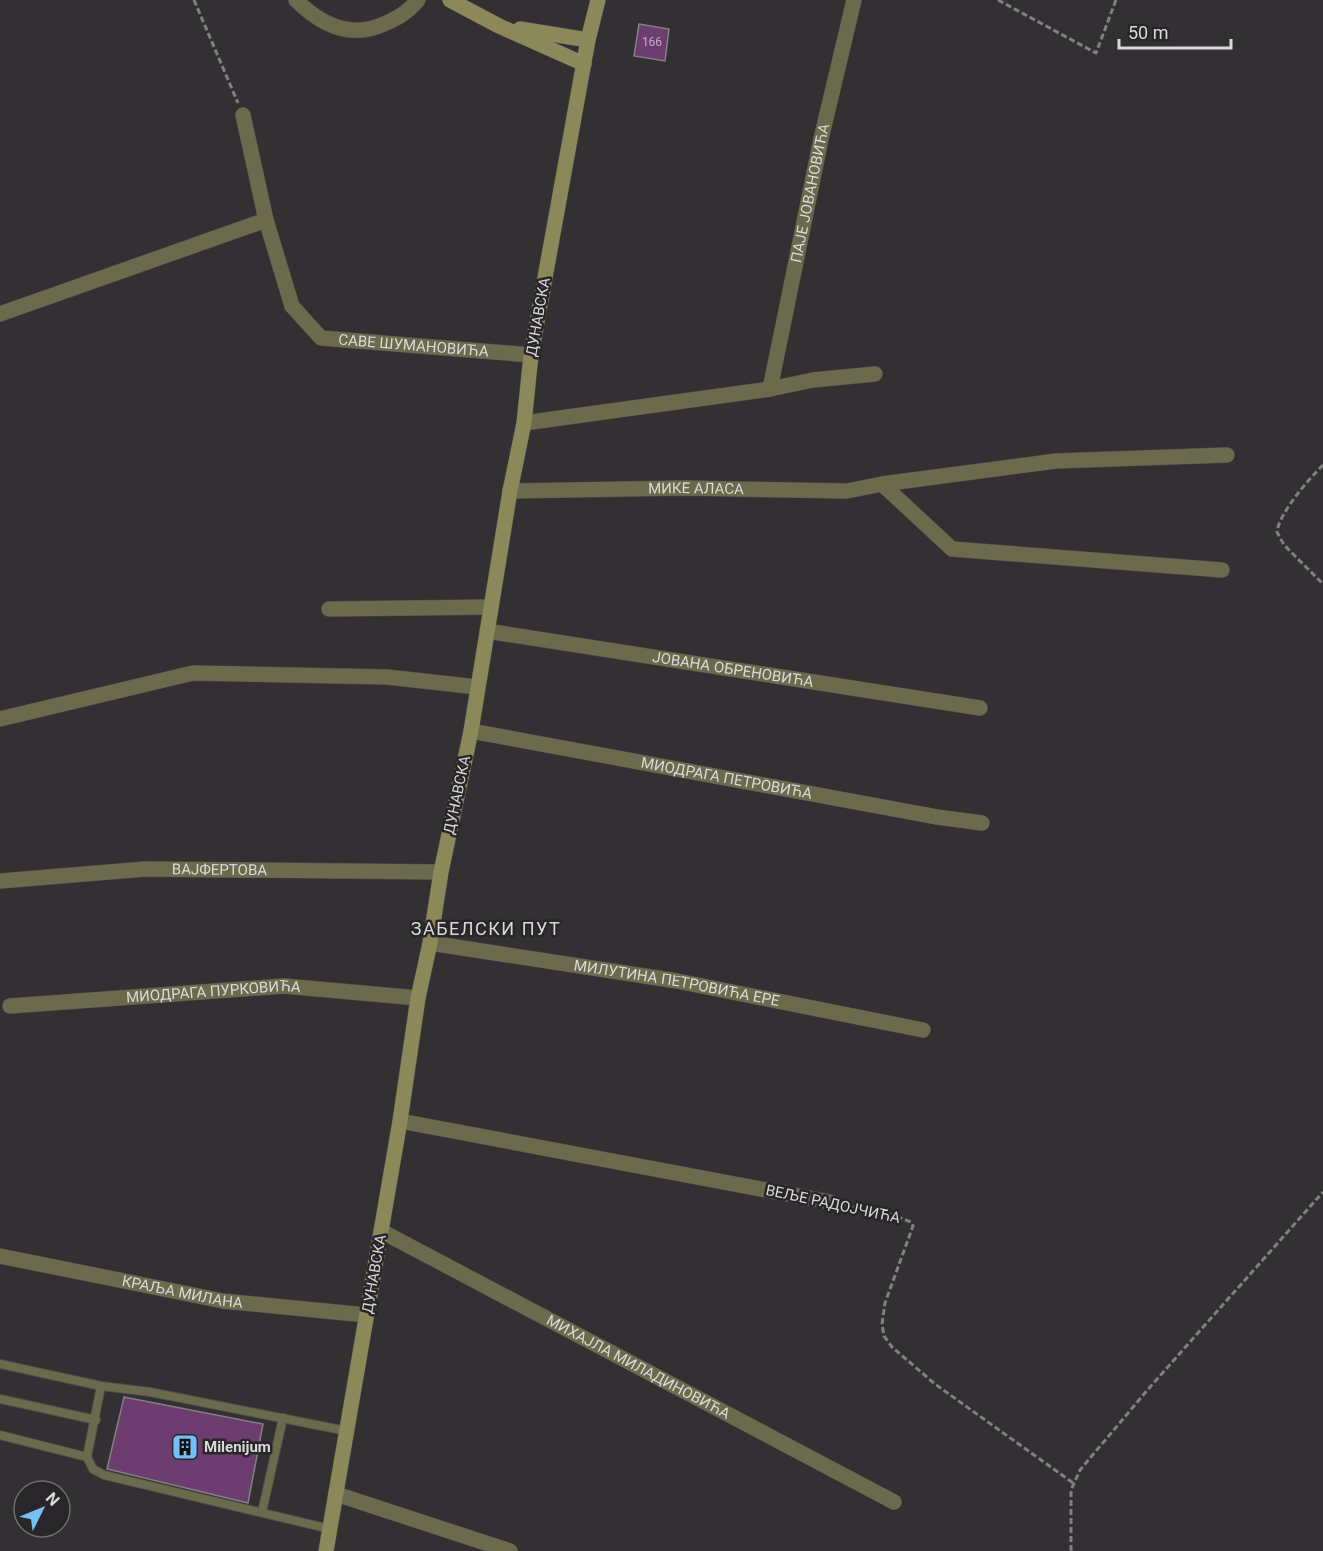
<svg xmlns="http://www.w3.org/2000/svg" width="1323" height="1551" font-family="Roboto,sans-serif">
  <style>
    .building { fill: #6e3d70; stroke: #838083; stroke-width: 1.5 }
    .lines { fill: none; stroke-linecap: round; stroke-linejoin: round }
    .lane-casing { stroke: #4d4b4d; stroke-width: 10 }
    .street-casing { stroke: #4d4b4d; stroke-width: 16 }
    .secondary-casing { stroke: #4d4b4d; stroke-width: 16 }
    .path { stroke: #817f81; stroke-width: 3; stroke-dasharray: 6 3; stroke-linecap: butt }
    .lane { stroke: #6b6a4c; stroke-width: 8 }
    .street { stroke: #6b6a4c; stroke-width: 15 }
    .secondary { stroke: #8b8959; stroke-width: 15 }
    .labels { text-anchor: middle; stroke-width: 5; stroke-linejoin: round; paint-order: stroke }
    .number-label { font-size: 12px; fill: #bfb2c0 }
    .street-label { font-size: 15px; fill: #dad9da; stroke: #282628 }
    .poi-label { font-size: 15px; font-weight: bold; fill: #dad9da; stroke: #282628; text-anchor: start }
    .quarter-label { font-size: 18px; letter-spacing: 1.5px; fill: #dad9da; stroke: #282628 }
  </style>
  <rect width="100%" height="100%" fill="#323032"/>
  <g class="building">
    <path d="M 639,24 L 669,29 L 665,61 L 634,56 Z"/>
    <path d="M 124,1397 L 263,1424 L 248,1503 L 107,1469 Z"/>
  </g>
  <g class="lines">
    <defs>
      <g id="lane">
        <path d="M 0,1364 L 101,1386 L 150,1392 L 347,1431"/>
        <path d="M 0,1399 L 96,1420"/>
        <path d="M 0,1435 L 87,1457 L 93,1469 L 104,1475 L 330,1529"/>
        <path d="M 87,1457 L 101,1386"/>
        <path d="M 262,1512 L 283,1418"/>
      </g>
      <g id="street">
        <path d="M 296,0 C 321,25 351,39 384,24 C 398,18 408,12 418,0"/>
        <path d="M 243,115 L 266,220"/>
        <path id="s1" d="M 0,314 L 266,220 L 292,306 L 321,338 L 531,355"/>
        <path id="s2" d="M 770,389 L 821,139 L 854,0"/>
        <path d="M 524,423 L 770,389 L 813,380 L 875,374"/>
        <path d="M 882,484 L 952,549 L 1222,570"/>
        <path id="s3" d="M 510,491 L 684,488 L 847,491 L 882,484 L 1056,461 L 1227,455"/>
        <path d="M 329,609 L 491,607"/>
        <path id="s4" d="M 487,631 L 980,708"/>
        <path d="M 0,719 L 193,673 L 387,677 L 477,687"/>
        <path id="s5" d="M 471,731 L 937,817 L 982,823"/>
        <path id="s6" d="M 0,881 L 145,869 L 441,872"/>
        <path id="s7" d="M 430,943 L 677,981 L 923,1030"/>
        <path id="s8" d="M 10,1006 L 284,986 L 418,998"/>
        <path d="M 400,1121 L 830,1202"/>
        <path id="s9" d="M 381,1231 L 894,1502"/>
        <path id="s10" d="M 0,1256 L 223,1301 L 366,1315"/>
        <path d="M 336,1494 L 510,1551"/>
      </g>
      <g id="secondary">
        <path d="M 450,0 L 499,26 L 584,64"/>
        <path d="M 520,29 L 588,40"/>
        <path d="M 326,1551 L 400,1121 L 418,998 L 430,943 L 441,872 L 471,731 L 510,491 L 524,423 L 531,355 L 588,40 L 598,0"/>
      </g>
    </defs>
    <use href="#lane" class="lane-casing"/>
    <use href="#street" class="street-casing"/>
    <use href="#secondary" class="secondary-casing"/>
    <g class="path">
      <path d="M 194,0 L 238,103"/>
      <path d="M 998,0 L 1096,53 L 1116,0"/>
      <path d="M 1323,465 C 1309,479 1279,513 1277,532 L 1284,545 L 1323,584"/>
      <path d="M 844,1205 L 887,1213 L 911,1222 L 913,1226 L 885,1303 L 882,1324 L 884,1336 L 892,1347 L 935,1384 L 1073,1483"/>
      <path d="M 1071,1551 L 1071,1490 L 1080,1470 L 1150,1387 L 1323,1192"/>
    </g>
    <use href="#lane" class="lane"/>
    <use href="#street" class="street"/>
    <use href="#secondary" class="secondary"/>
  </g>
  <defs>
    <symbol id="building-square" viewBox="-11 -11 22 22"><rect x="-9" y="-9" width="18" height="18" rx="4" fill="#74c0f6" stroke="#282628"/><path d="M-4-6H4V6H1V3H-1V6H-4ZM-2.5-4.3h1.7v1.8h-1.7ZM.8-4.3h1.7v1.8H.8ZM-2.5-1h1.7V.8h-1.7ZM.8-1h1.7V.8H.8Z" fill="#111"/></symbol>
  </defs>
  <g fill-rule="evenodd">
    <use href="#building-square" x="170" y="1432" width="30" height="30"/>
  </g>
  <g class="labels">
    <g class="number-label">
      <text x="652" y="46">166</text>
    </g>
    <g class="street-label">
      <text dy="5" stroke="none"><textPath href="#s2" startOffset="200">ПАЈЕ ЈОВАНОВИЋА</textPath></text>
      <text transform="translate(538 317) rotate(-80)" y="5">ДУНАВСКА</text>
      <text dy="5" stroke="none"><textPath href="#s1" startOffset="508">САВЕ ШУМАНОВИЋА</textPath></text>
      <text dy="5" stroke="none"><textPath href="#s3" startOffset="186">МИКЕ АЛАСА</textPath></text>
      <text dy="5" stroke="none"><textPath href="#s4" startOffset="249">ЈОВАНА ОБРЕНОВИЋА</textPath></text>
      <text dy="5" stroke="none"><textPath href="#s5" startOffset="260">МИОДРАГА ПЕТРОВИЋА</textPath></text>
      <text transform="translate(457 795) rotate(-78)" y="5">ДУНАВСКА</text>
      <text dy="5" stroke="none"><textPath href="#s6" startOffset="220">ВАЈФЕРТОВА</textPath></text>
      <text dy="5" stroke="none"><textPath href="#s7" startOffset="250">МИЛУТИНА ПЕТРОВИЋА ЕРЕ</textPath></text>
      <text dy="5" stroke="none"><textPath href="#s8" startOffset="204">МИОДРАГА ПУРКОВИЋА</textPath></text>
      <text transform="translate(833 1204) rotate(12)" y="5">ВЕЉЕ РАДОЈЧИЋА</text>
      <text transform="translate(374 1274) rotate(-80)" y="5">ДУНАВСКА</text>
      <text dy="5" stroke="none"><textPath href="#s10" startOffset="186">КРАЉА МИЛАНА</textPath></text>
      <text dy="5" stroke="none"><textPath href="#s9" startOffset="291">МИХАЈЛА МИЛАДИНОВИЋА</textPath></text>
    </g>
    <g class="poi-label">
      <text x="204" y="1452">Milenijum</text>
    </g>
    <g class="quarter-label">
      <text x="486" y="935">ЗАБЕЛСКИ ПУТ</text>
    </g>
  </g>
  <g transform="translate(42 1509) rotate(47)"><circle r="28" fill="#282628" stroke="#6f6e6f" stroke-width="1.5"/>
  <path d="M0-4.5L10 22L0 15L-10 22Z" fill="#74c0f6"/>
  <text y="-9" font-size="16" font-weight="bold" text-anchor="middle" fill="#dad9da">N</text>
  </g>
  <path d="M1119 39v9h112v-9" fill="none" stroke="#dad9da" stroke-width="3"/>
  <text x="1128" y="39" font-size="18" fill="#dad9da" stroke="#282628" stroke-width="4.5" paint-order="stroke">50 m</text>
</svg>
